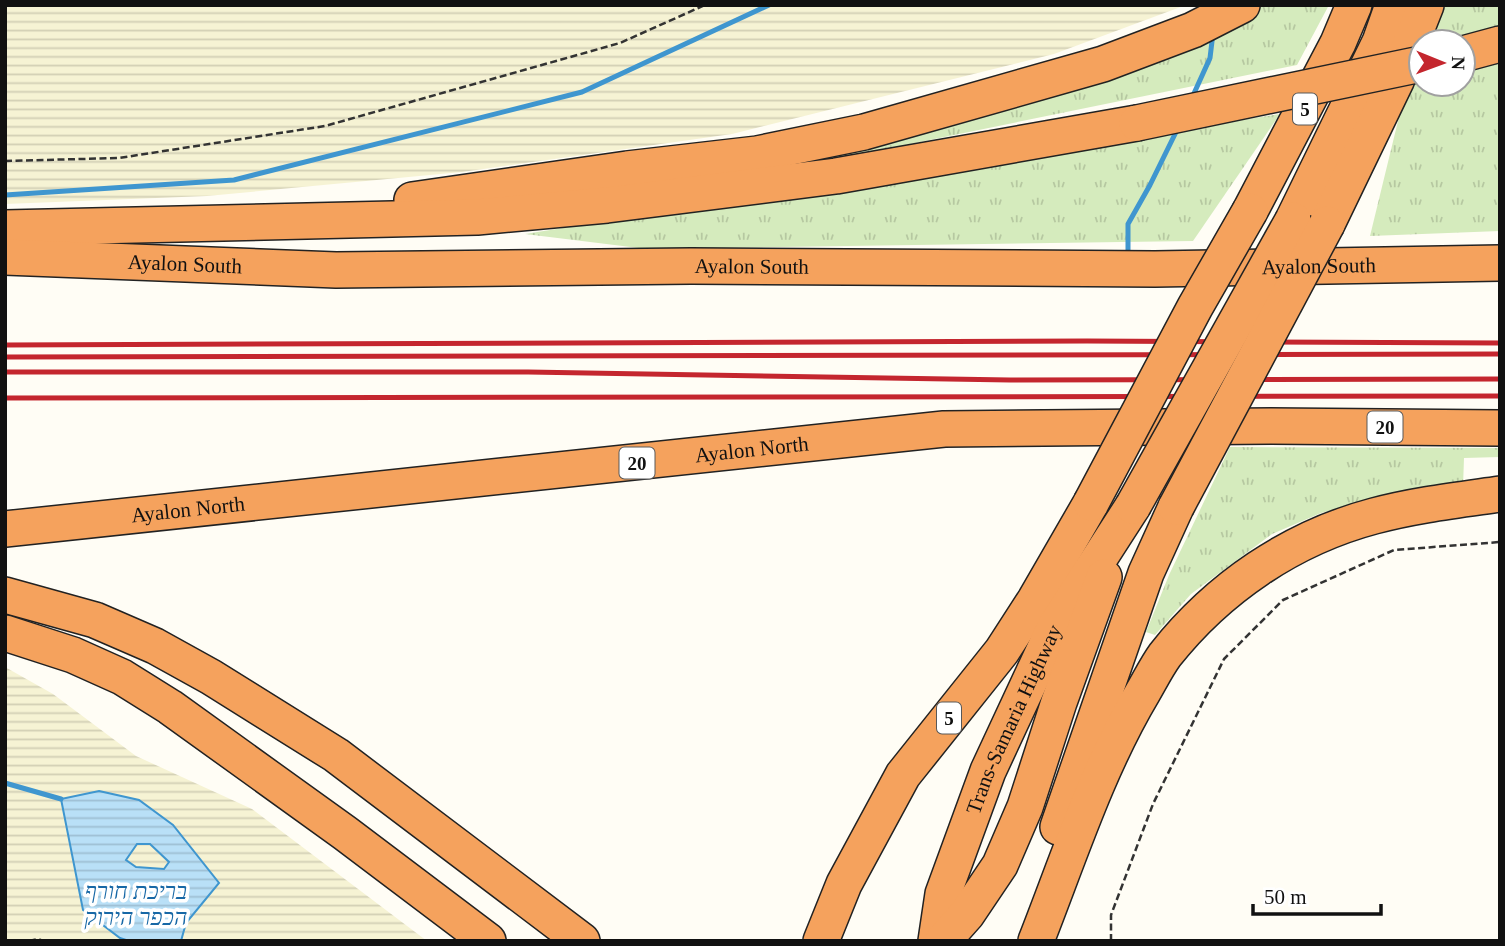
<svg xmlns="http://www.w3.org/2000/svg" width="1505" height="946" font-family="'Times New Roman',Heebo,serif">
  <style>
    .farmland { fill: url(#farmland-rules) }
    .grass { fill: url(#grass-tufts) }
    .water { fill: url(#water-rules); stroke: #3f96cf; stroke-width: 2; fill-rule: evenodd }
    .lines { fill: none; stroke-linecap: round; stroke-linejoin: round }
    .stream { stroke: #3f96cf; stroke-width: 5 }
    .highway-casing { stroke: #222; stroke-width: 38 }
    .path { stroke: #333; stroke-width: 2.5; stroke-dasharray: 7 3.5; stroke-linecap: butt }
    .highway { stroke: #f5a25d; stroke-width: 35 }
    .rail { stroke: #c4262e; stroke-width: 5 }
    .highway-bridge-casing { stroke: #222; stroke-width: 38; stroke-linecap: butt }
    .highway-bridge { stroke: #f5a25d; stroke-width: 35 }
    .labels { text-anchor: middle; stroke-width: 7; stroke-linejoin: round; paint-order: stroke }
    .shield { fill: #fff; stroke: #585858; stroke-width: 2 }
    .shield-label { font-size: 19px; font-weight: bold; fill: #111 }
    .street-label { font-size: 21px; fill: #111; stroke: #fff }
    .water-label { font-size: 23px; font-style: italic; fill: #1768a6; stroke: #fff }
  </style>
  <defs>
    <pattern id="farmland-rules" width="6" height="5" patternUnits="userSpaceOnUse" patternTransform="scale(1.75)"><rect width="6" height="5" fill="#f6f3d4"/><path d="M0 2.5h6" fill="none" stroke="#d2cfb5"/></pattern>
    <pattern id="grass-tufts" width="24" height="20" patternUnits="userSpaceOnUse" patternTransform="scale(1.75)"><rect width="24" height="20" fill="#d5ebbd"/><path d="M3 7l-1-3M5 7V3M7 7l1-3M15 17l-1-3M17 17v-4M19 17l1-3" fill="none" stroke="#b6c8a1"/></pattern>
    <pattern id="water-rules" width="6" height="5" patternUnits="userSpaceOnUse" patternTransform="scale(1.75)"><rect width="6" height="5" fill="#b9e0f7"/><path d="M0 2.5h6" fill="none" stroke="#9ebfd3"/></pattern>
  </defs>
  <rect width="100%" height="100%" fill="#fffdf5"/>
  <g class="farmland">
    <path d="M 5,5 L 1186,5 L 1054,54 L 732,134 L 462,172 L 207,196 L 5,204 Z"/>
    <path d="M 5,667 L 53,694 L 136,756 L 252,809 L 427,941 L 5,941 Z"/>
  </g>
  <g class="grass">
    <path d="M 1262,5 L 1329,5 L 1297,65 L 763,174 L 870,144 L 1233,25 Z"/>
    <path d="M 1437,5 L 1500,5 L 1500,28 L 1481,33 L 1423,41 Z"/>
    <path d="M 1500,55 L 1500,231 L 1370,236 L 1407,84 L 1421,79 L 1421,84 L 1463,84 L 1463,65 Z"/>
    <path d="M 1280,114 L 1193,241 L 647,249 L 525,234 Z"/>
    <path d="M 1230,447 L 1500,448 L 1500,457 L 1464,458 L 1463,487 L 1372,499 L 1321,513 L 1272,534 L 1191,594 L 1155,635 L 1146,632 L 1169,575 Z"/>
  </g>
  <path class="water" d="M 99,791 L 139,800 L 173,825 L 219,883 L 186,923 L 181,941 L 129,941 L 120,938 L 83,910 L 61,799 ZM 137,844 L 150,844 L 169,862 L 164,869 L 136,867 L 126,860 Z"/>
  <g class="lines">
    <g class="stream">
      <path d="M 1191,100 L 1210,58 L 1213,33"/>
      <path d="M 5,195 L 234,180 L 582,92 L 769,5"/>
      <path d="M 1131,254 L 1128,252 L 1128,224 L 1150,185 L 1178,128"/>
      <path d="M 5,783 L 61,799"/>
    </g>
    <defs>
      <g id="highway">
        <path d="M 1463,54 L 1500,44"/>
        <path d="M 412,200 L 627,169 L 757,154 L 864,132 L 1103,64 L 1193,30 L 1242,5"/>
        <path d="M 1250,211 L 1338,43 L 1354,5"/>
        <path d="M 1293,220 L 1380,42 L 1393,5"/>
        <path d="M 1327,224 L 1396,81 L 1426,5"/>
        <path d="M 5,228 L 477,217 L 607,205 L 836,176 L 1137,123"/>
        <path id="s1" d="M 5,257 L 336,270 L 691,266 L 1155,269 L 1500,263"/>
        <path id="s2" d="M 5,529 L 944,429 L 1271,426 L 1500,428"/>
        <path d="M 5,595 L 95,620 L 155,646 L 211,677 L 336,755 L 582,941"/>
        <path d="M 5,633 L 73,655 L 122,677 L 170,707 L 345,833 L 488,941"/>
        <path d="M 1058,827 L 1146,573 L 1176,507"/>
        <path d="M 821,941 L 844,884 L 903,775 L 1002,651 L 1035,600 L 1091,503"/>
        <path id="s3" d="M 936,941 L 943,894 L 988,771 L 1055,627 L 1133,506"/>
        <path d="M 943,941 L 967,914 L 1000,865 L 1025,807 L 1059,702 L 1104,577"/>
        <path d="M 1036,941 C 1069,857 1097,769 1143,692 C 1150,680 1157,666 1165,655 C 1218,588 1291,538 1374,516 C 1415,505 1458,500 1500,494"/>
      </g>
    </defs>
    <use href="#highway" class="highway-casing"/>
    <g class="path">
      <path d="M 5,161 L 119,158 L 325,126 L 620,43 L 705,5"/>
      <path d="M 29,941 L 38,939 L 43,941"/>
      <path d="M 1111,941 L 1111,915 L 1153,804 L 1224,659 L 1283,600 L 1394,550 L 1500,542"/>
    </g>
    <use href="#highway" class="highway"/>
    <g class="rail">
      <path d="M 5,345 L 1087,341 L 1500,343"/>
      <path d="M 5,357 L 1500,354"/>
      <path d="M 5,372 L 528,372 L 1010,380 L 1500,379"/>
      <path d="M 5,398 L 1500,396"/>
    </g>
    <defs>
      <g id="highway-bridge">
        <path d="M 1137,123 L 1421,64"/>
        <path d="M 1091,503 L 1195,307 L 1250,211"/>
        <path d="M 1133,506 L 1293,220"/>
        <path d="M 1176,507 L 1327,224"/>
      </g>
    </defs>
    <use href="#highway-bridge" class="highway-bridge-casing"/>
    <use href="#highway-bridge" class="highway-bridge"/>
  </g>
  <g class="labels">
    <g class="shield">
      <rect x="1293" y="93.5" width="24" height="31" rx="5"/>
      <rect x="1367.5" y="411.5" width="35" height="31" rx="5"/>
      <rect x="619.5" y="447.5" width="35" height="31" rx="5"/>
      <rect x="937" y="702.5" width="24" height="31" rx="5"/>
    </g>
    <g class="shield-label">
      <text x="1305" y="116">5</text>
      <text x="1385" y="434">20</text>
      <text x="637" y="470">20</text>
      <text x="949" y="725">5</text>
    </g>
    <g class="street-label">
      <text dy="7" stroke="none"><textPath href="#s1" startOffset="180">Ayalon South</textPath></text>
      <text dy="7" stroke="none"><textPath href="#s1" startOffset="747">Ayalon South</textPath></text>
      <text dy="7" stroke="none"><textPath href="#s1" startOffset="1314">Ayalon South</textPath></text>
      <text dy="7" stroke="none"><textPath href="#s2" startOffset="751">Ayalon North</textPath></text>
      <text dy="7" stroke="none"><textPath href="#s2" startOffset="184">Ayalon North</textPath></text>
      <text dy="7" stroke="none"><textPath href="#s3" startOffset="236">Trans-Samaria Highway</textPath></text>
    </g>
    <g class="water-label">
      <text x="136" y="899">בריכת חורף<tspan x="136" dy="26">הכפר הירוק</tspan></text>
    </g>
  </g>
  <rect width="1505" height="946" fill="none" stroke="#111111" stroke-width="14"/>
  <g transform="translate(1442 63) rotate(91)"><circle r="33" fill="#ffffff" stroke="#a0a0a0" stroke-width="2"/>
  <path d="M0-5L12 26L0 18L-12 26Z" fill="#c4262e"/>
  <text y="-10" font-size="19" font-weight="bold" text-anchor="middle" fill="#111111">N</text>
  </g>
  <path d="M1253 904v10h128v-10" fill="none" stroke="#111111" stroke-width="3.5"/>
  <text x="1264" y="904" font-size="21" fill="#111111" stroke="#ffffff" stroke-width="5" paint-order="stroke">50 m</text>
</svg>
